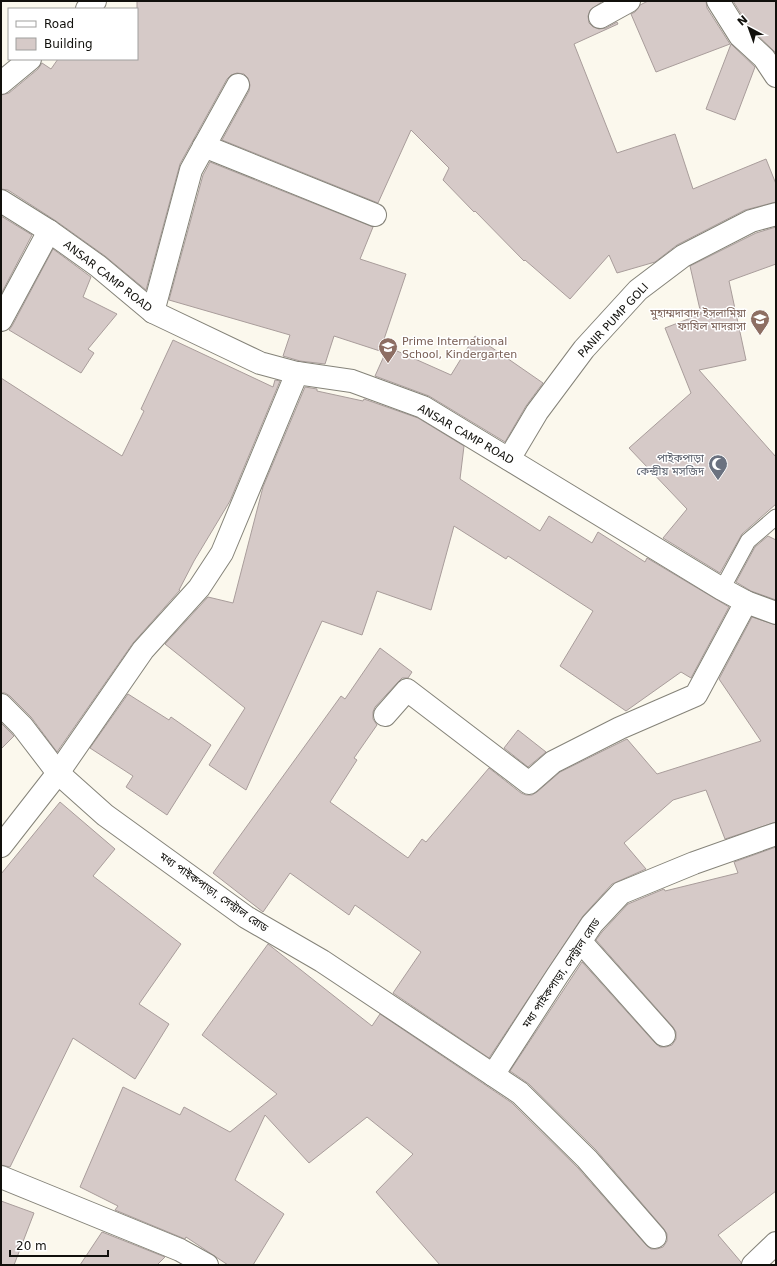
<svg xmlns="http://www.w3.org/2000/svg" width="777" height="1266" font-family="'DejaVu Sans','Noto Sans Bengali',sans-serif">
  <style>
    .building { fill: #d6cac8; stroke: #a99d9b }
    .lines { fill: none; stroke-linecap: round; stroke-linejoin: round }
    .service-casing { stroke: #858379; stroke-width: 17 }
    .minor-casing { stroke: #858379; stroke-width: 24 }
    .service { stroke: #fff; stroke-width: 15 }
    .minor { stroke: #fff; stroke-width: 22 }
    .labels { text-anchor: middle; stroke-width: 3; stroke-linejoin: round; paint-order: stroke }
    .street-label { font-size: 11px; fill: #11100c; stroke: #fff }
    .education-label { font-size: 11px; fill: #785e54; stroke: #fff; text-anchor: end }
    .worship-label { font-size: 11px; fill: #5b616d; stroke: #fff; text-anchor: end }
  </style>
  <rect width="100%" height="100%" fill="#fbf8ed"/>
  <g class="building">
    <path d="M 137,1 L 603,1 L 590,10 L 588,16 L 589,23 L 593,27 L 599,29 L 606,28 L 617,22 L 618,24 L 574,44 L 617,153 L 675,134 L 693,189 L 766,159 L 776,184 L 776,202 L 745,210 L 677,245 L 655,262 L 617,273 L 609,255 L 570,299 L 525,260 L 524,261 L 475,211 L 474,212 L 443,180 L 449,168 L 411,130 L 378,203 L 222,140 L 249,91 L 250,85 L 248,78 L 244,74 L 237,73 L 231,75 L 227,79 L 180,164 L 146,290 L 105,256 L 56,221 L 8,190 L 1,189 L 1,95 L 9,93 L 38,69 L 42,63 L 51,69 L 58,59 L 137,59 Z"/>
    <path d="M 648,1 L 706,1 L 707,8 L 730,44 L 656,72 L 631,14 L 635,12 L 640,5 Z"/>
    <path d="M 733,1 L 776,1 L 776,53 L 750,28 Z"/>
    <path d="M 731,44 L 755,67 L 735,120 L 706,109 Z"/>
    <path d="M 210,162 L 373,227 L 360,259 L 406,274 L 380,351 L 334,336 L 325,364 L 300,361 L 283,356 L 290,335 L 169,300 L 203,175 Z"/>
    <path d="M 1,216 L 32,235 L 1,294 Z"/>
    <path d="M 776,227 L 776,264 L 729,281 L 746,360 L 699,370 L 776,457 L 776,504 L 742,534 L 720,573 L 663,538 L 687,509 L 629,448 L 691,393 L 665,328 L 701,314 L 690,266 L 756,233 Z"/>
    <path d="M 53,249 L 91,277 L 83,297 L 117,314 L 88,349 L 94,353 L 81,373 L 9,330 L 12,326 Z"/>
    <path d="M 475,336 L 543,383 L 526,406 L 505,442 L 429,396 L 375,376 L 388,347 L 451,375 Z"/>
    <path d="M 173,340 L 273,387 L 275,380 L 280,381 L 230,501 L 194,561 L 179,590 L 180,590 L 133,643 L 57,752 L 31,717 L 10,696 L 5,693 L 1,693 L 1,378 L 122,456 L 144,411 L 141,409 Z"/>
    <path d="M 305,387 L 317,389 L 317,391 L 363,401 L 364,399 L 418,418 L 464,446 L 460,479 L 540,531 L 549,516 L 592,543 L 598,532 L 645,562 L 647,558 L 729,607 L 691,678 L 681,672 L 626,711 L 560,666 L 593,611 L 508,556 L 506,559 L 454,526 L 431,610 L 377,591 L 362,635 L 322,621 L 246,790 L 209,765 L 245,708 L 165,644 L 208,597 L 233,603 L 263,487 Z"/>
    <path d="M 768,536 L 776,540 L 776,600 L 751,591 L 736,582 L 755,547 Z"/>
    <path d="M 752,617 L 776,625 L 776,822 L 725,839 L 706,790 L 673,800 L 624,843 L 646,869 L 612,884 L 583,916 L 489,1058 L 393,993 L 421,952 L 355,905 L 349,915 L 290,873 L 263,912 L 213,873 L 341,696 L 345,699 L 380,648 L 412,672 L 408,678 L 402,678 L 398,682 L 375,707 L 373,712 L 373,719 L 377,725 L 354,758 L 357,760 L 330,802 L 408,858 L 422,839 L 426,842 L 489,768 L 521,793 L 526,795 L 532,795 L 537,792 L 560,772 L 627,739 L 657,774 L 761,741 L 719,679 Z"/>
    <path d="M 128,694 L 169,720 L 171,717 L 211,745 L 167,815 L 126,787 L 133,776 L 90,748 Z"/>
    <path d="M 1,723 L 14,736 L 1,749 Z"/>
    <path d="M 518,730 L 546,752 L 528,767 L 504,748 Z"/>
    <path d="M 60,802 L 115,849 L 93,876 L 181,944 L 139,1004 L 169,1024 L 135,1079 L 73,1038 L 10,1167 L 1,1165 L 1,874 Z"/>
    <path d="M 776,847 L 776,1191 L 718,1235 L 741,1262 L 741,1265 L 440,1265 L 376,1192 L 413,1154 L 367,1117 L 309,1163 L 265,1115 L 235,1180 L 284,1214 L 253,1265 L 228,1265 L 186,1237 L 185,1239 L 115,1210 L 118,1206 L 80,1187 L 123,1087 L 180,1115 L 184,1107 L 230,1132 L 277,1094 L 202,1035 L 268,944 L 372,1026 L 380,1014 L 512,1103 L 578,1168 L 646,1245 L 651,1249 L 657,1249 L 663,1247 L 667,1241 L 667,1234 L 664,1229 L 596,1150 L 529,1084 L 510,1071 L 582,962 L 655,1043 L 660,1047 L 666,1047 L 672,1045 L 676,1039 L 676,1032 L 673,1027 L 596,940 L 602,932 L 628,904 L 664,889 L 665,891 L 738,873 L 734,862 Z"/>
    <path d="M 1,1201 L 34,1213 L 14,1265 L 1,1265 Z"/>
    <path d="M 102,1232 L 165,1257 L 157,1265 L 80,1265 Z"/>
  </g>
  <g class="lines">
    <defs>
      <path id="service" d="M 722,589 L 748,541 L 776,517"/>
      <g id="minor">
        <path d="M 718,1 L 740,36 L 764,58 L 776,76"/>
        <path d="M 87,9 L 95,1"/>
        <path d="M 600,17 L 629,1"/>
        <path d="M 1,83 L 30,59"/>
        <path d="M 204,146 L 375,215"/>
        <path d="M 1,201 L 49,231 L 98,266 L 153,312 L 260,363 L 297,373 L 352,381 L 423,407 L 722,589 L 746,602 L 776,613"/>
        <path d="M 153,312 L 191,170 L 238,85"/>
        <path d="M 1,320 L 49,231"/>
        <path d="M 509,459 L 537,412 L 584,349 L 638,290 L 683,256 L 751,221 L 776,214"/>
        <path d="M 1,705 L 22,726 L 58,773 L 105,815 L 246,917 L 322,961 L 520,1093 L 587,1159 L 655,1237"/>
        <path d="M 385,715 L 407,690 L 529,783 L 553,762 L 620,728 L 696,695 L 746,602"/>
        <path d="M 1,846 L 58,773 L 143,650 L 199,588 L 222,553 L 297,373"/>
        <path d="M 581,942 L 664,1035"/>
        <path d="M 493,1075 L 557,976 L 592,924 L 621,893 L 694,863 L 776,834"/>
        <path d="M 1,1177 L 180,1250 L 207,1265"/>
        <path d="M 753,1265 L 776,1243"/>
      </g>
    </defs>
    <use href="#service" class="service-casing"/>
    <use href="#minor" class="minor-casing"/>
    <use href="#service" class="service"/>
    <use href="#minor" class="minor"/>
  </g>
  <defs>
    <symbol id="university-pin" viewBox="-11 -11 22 30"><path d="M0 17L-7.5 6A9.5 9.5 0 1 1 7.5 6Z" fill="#8d6e63" stroke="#fff"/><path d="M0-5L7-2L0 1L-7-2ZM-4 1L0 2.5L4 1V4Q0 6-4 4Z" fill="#fff"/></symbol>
    <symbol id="school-pin" viewBox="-11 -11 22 30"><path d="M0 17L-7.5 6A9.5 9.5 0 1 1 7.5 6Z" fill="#8d6e63" stroke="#fff"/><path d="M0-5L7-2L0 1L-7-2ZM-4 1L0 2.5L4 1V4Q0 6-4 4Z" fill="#fff"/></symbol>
    <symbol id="mosque-pin" viewBox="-11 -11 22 30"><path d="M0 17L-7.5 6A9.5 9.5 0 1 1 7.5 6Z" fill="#6b7280" stroke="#fff"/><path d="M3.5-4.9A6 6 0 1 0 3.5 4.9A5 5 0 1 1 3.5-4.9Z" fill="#fff"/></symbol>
  </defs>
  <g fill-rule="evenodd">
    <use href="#university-pin" x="749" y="308" width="22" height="30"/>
    <use href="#school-pin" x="377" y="336" width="22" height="30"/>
    <use href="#mosque-pin" x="707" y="453" width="22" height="30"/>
  </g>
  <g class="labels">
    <g class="street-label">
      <text transform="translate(108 276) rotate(38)" y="4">ANSAR CAMP ROAD</text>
      <text transform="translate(613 320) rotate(-47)" y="4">PANIR PUMP GOLI</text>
      <text transform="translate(466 434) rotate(30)" y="4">ANSAR CAMP ROAD</text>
      <text transform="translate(214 892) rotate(35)" y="4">মধ্য পাইকপাড়া, সেন্ট্রাল রোড</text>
      <text transform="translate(561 973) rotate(-56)" y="4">মধ্য পাইকপাড়া, সেন্ট্রাল রোড</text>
    </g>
    <g class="education-label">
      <text x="746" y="317">মুহাম্মদাবাদ ইসলামিয়া<tspan x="746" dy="13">ফাযিল মাদরাসা</tspan></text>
      <text x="402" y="345" text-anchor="start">Prime International<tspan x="402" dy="13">School, Kindergarten</tspan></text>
    </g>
    <g class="worship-label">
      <text x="704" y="462">পাইকপাড়া<tspan x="704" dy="13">কেন্দ্রীয় মসজিদ</tspan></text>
    </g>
  </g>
  <rect width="777" height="1266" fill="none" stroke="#11100c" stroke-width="4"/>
  <rect x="8" y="8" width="130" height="52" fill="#ffffff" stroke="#a09f9e"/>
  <rect x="16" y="21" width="20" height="6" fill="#ffffff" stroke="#a09f9e"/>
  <text x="44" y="28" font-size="12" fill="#11100c">Road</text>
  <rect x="16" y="38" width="20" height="12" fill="#d6cac8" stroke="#a09f9e"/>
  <text x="44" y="48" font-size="12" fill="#11100c">Building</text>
  <g transform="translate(749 28) rotate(319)" stroke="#ffffff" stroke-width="3" paint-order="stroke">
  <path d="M0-3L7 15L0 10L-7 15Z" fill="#11100c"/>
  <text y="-6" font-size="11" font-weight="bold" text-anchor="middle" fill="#11100c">N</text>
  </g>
  <path d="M10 1250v6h98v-6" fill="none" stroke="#11100c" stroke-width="2"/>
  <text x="16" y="1250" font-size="12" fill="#11100c" stroke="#ffffff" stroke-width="3" paint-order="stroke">20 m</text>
</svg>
